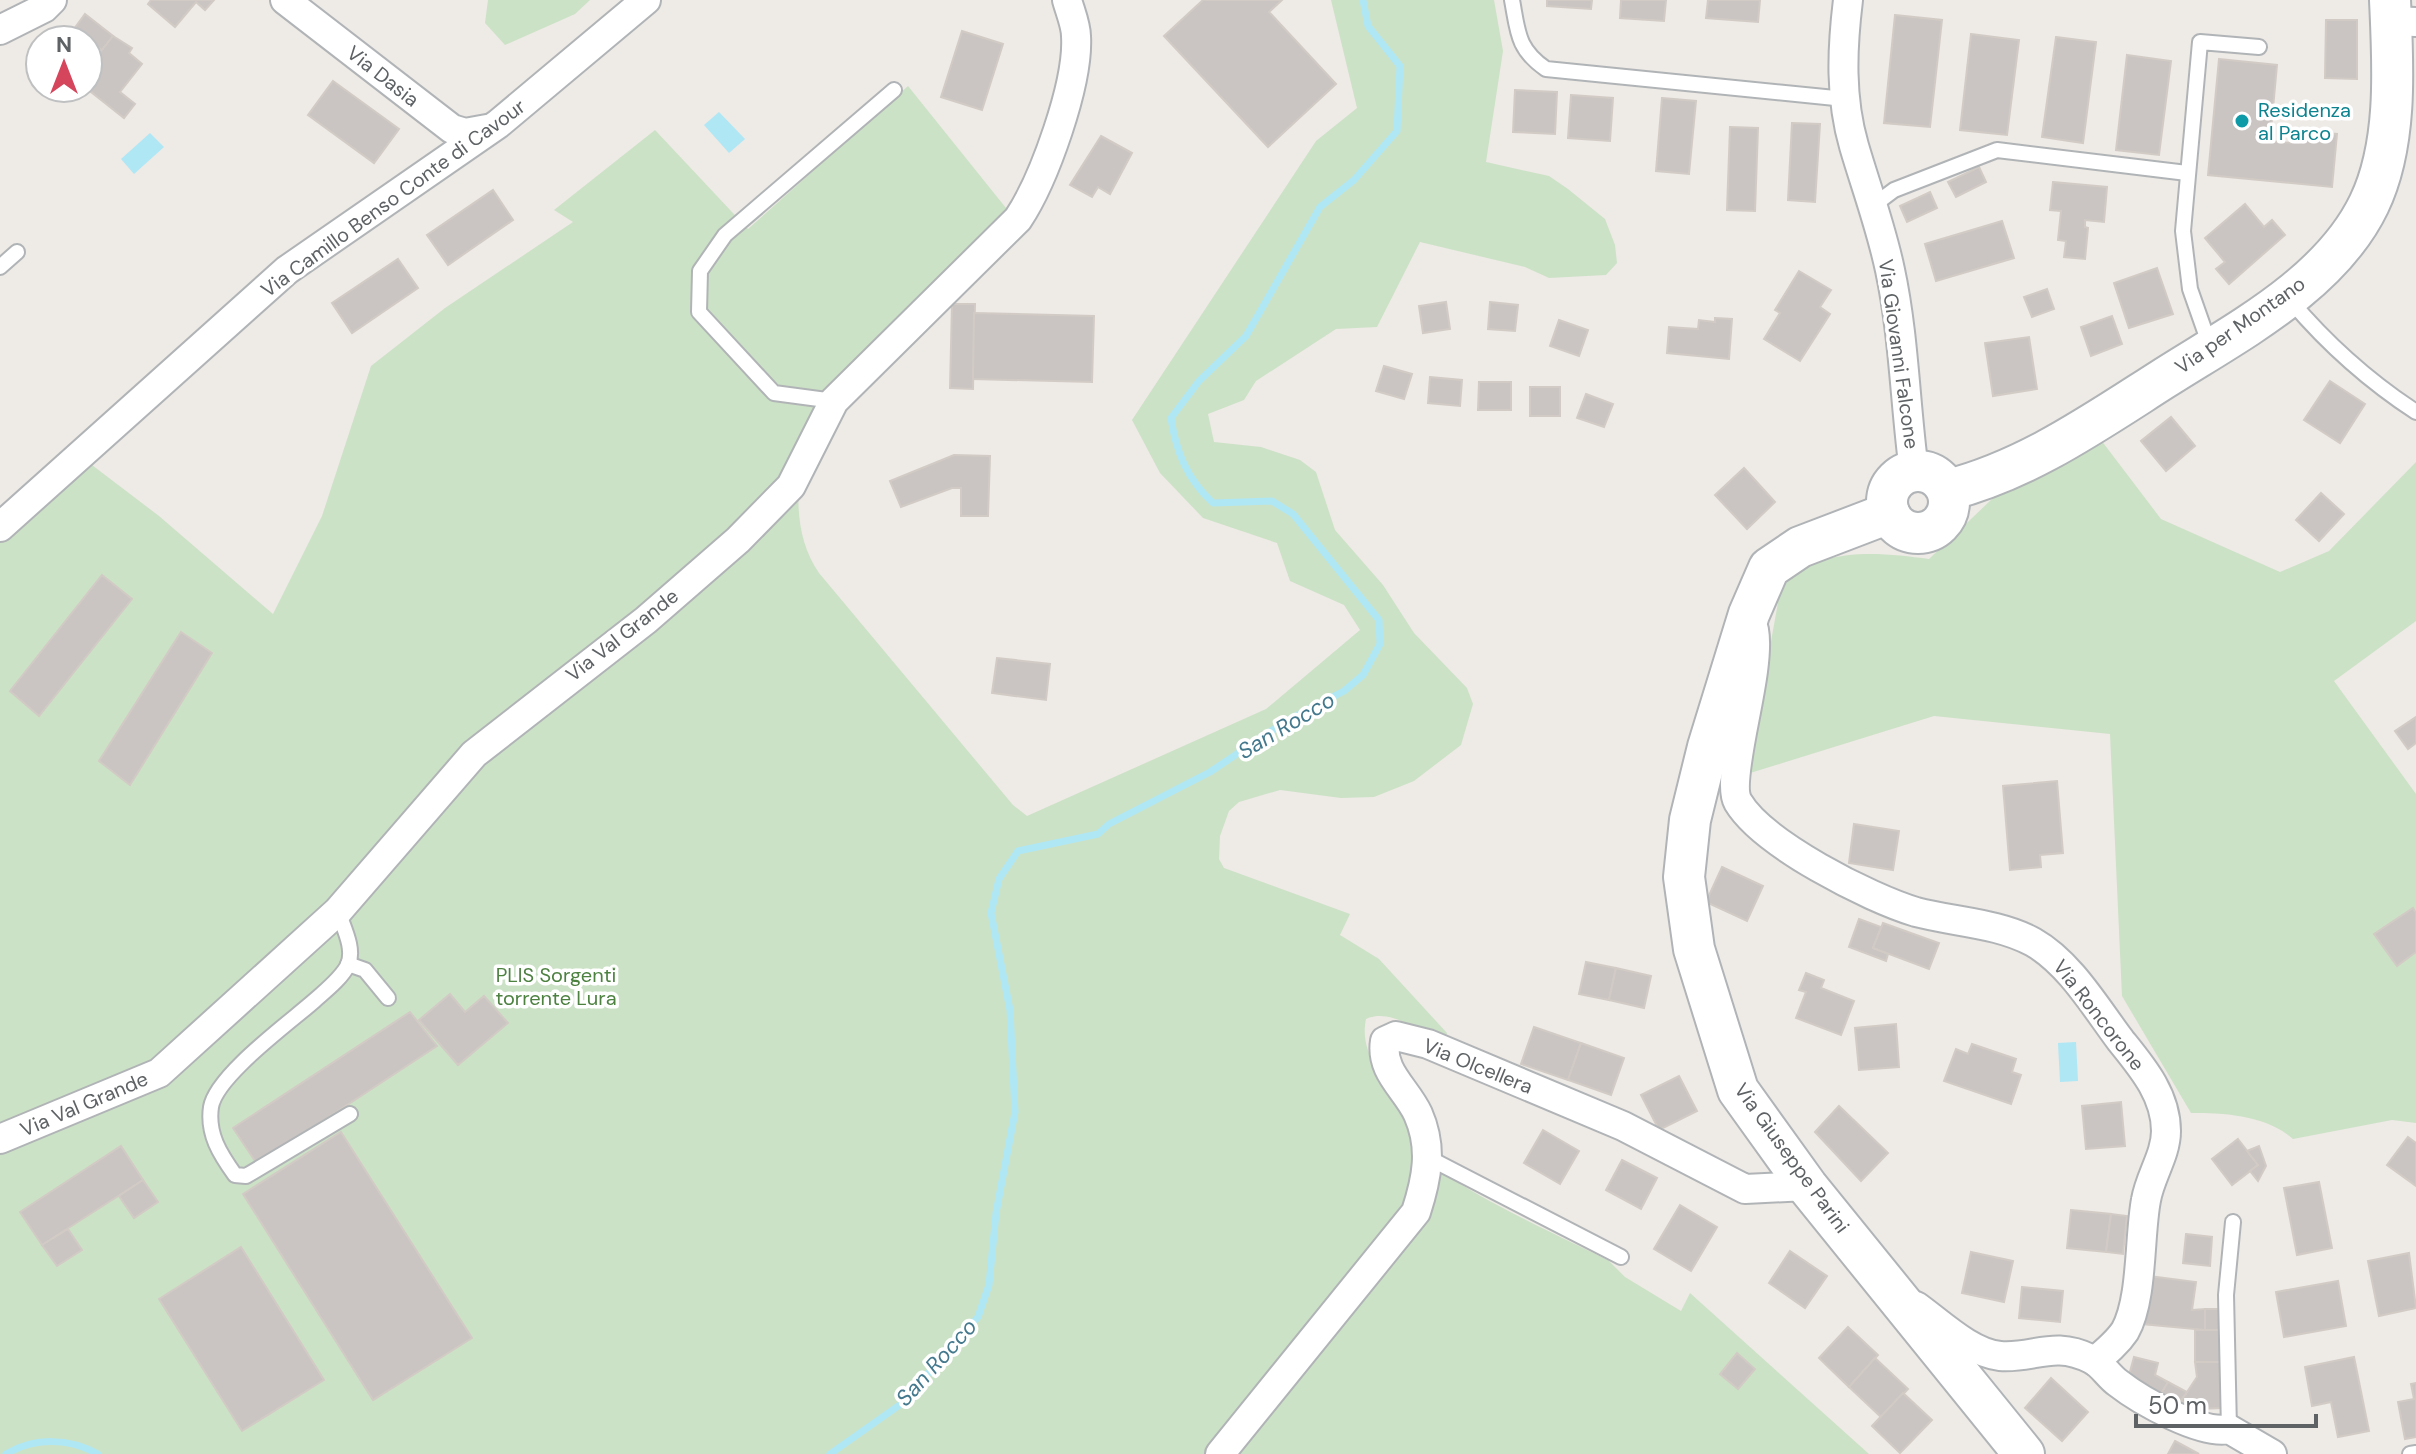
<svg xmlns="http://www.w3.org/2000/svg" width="2416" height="1454" font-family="'DM Sans',sans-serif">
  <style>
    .green { fill: #cce2c6 }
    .water { fill: #afe7f5 }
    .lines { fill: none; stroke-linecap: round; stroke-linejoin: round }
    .stream { stroke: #afe7f5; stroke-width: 7 }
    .building { fill: #cac5c2; stroke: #d2cbc5; stroke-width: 2 }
    .lane-casing { stroke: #b1b4b6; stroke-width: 18 }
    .street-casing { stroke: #b1b4b6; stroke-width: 32 }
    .secondary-casing { stroke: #b0b4b7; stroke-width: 44 }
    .lane { stroke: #fff; stroke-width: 14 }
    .street { stroke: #fff; stroke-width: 28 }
    .secondary { stroke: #fff; stroke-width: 40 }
    .culture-dot { fill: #0f9aa8; stroke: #fff; stroke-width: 3 }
    .labels { text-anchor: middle; stroke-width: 7; stroke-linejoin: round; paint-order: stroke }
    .street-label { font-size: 20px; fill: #5e6264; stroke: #fff }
    .culture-label { font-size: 20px; fill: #0d838f; stroke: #fff; text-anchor: start }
    .park-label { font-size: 20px; fill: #4c8140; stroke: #fff }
    .water-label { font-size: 22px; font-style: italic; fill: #43788d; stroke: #fff }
  </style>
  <rect width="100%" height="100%" fill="#eeeae6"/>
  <g class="green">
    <path d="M 488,0 L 590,0 L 575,14 L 505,45 L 485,23 Z"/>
    <path d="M 1331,0 L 1494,0 L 1503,51 L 1486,162 L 1549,176 L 1568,189 L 1605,219 L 1615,245 L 1617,263 L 1606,275 L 1549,278 L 1525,267 L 1420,242 L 1377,327 L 1336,329 L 1256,381 L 1244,400 L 1208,414 L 1214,442 L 1261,447 L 1300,460 L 1316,472 L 1335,530 L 1383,585 L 1414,633 L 1467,688 L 1473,704 L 1461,745 L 1414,781 L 1374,797 L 1341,798 L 1280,790 L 1239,802 L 1229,811 L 1220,836 L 1219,859 L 1224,868 L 1350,914 L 1340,935 L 1379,959 L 1447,1033 L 1444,1045 C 1421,1033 1391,1007 1366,1019 C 1359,1053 1382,1074 1401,1099 C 1411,1114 1406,1131 1413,1146 C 1432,1179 1568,1240 1608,1260 L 1625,1277 L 1681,1311 L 1690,1293 L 1869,1454 L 0,1454 L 0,535 L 88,462 L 159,516 L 273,614 L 322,516 L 371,366 L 445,308 L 573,222 L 554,210 L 655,130 L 748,229 L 908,86 L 1010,213 L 991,239 L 832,382 C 800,434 782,520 819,573 L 1013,805 L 1027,816 L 1266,709 L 1360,630 L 1344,605 L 1290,581 L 1277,543 L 1203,518 L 1160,473 L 1132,420 L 1316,141 L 1357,108 Z"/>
    <path d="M 2101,440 L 2161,519 L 2280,572 L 2329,551 L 2416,462 L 2416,621 L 2334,681 L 2416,794 L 2416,1123 L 2392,1120 L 2293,1139 C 2266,1115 2225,1113 2191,1113 L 2122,996 L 2110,734 L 1934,716 L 1747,774 L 1781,586 C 1818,546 1879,552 1929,559 L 1992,499 Z"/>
  </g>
  <g class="water">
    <path d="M 719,112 L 745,139 L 729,153 L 704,125 Z"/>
    <path d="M 150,133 L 164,147 L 134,174 L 121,159 Z"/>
    <path d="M 2076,1042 L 2078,1081 L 2060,1082 L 2058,1043 Z"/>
  </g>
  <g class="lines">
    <g class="stream">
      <path d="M 6,1454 C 35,1437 69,1438 98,1454"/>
      <path d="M 830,1454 L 901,1404 L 978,1317 L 989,1285 L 996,1213 L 1015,1112 L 1010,1010 L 991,913 L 999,879 L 1018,851 L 1098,834 L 1109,824 L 1210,772 L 1286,721 L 1344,691 L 1363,675 L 1380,644 L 1379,620 L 1293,514 L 1272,501 L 1213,503 C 1187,479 1176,452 1171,418 L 1199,381 L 1246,336 L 1320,207 L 1354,180 L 1397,131 L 1400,66 L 1368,26 L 1363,0"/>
    </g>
  </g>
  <g class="building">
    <path d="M 151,0 L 214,0 L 205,10 L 196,2 L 175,27 L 148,4 Z"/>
    <path d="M 1203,0 L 1282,0 L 1269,12 L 1336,84 L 1268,147 L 1164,36 Z"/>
    <path d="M 1547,0 L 1592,0 L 1591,9 L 1547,6 Z"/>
    <path d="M 1621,0 L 1666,0 L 1664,21 L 1620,18 Z"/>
    <path d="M 1708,0 L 1760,0 L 1758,22 L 1706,18 Z"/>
    <path d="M 85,14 L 113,36 L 102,50 L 74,29 Z"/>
    <path d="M 1895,15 L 1942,20 L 1930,127 L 1884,123 Z"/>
    <path d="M 2326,20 L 2357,20 L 2357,79 L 2325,78 Z"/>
    <path d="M 962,31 L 1003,44 L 982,110 L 941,97 Z"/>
    <path d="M 1971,34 L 2019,40 L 2007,135 L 1960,130 Z"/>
    <path d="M 113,36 L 132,48 L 129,53 L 142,64 L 120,92 L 135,104 L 124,118 L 86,88 L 92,78 L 88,68 Z"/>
    <path d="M 2056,37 L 2096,42 L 2083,143 L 2042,137 Z"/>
    <path d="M 2127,55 L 2171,61 L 2159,155 L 2116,150 Z"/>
    <path d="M 2219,59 L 2277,65 L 2270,141 L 2292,143 L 2294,130 L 2337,134 L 2332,187 L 2208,175 Z"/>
    <path d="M 333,81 L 399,129 L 374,163 L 308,115 Z"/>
    <path d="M 1515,90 L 1557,92 L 1555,134 L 1513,132 Z"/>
    <path d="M 1571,95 L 1613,98 L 1610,141 L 1568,138 Z"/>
    <path d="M 1662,98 L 1696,101 L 1689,174 L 1656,171 Z"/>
    <path d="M 1792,123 L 1820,124 L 1815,202 L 1788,200 Z"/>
    <path d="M 1730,127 L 1758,128 L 1755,211 L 1727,210 Z"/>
    <path d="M 1101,136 L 1132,153 L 1110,194 L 1098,187 L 1092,197 L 1070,185 Z"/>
    <path d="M 1979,167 L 1986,182 L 1956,197 L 1948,182 Z"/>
    <path d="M 2053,182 L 2107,187 L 2104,222 L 2085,220 L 2085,227 L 2088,228 L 2085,259 L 2064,257 L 2066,241 L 2058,240 L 2061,211 L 2050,210 Z"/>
    <path d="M 493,190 L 513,220 L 448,265 L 427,235 Z"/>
    <path d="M 1930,192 L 1937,208 L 1907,222 L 1900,206 Z"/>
    <path d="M 2245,204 L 2264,227 L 2272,220 L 2285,235 L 2229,284 L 2216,269 L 2225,262 L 2205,238 Z"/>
    <path d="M 2002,221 L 2014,258 L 1936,281 L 1925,244 Z"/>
    <path d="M 398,259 L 418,288 L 352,333 L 332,303 Z"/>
    <path d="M 2157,268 L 2173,314 L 2129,328 L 2114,283 Z"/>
    <path d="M 1799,271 L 1831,290 L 1820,307 L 1830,314 L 1800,361 L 1764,339 L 1780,313 L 1775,310 Z"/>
    <path d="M 2047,289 L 2054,309 L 2032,317 L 2024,297 Z"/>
    <path d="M 1446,302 L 1450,329 L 1423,333 L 1419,306 Z"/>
    <path d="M 1490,302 L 1518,305 L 1515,331 L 1488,329 Z"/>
    <path d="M 952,304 L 975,304 L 973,389 L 950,388 Z"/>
    <path d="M 974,313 L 1094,316 L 1092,382 L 973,379 Z"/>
    <path d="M 2112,316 L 2122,344 L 2091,356 L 2081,327 Z"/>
    <path d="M 1715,318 L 1732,319 L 1729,359 L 1667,353 L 1669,327 L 1698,329 L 1699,320 L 1715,322 Z"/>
    <path d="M 1559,320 L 1588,330 L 1579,356 L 1550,346 Z"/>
    <path d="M 2029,337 L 2037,389 L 1993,396 L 1985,343 Z"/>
    <path d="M 1384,366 L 1412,374 L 1404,399 L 1376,391 Z"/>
    <path d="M 1430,377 L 1462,380 L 1460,406 L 1428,403 Z"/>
    <path d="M 2330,381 L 2365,404 L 2340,443 L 2304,420 Z"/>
    <path d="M 1479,382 L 1511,382 L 1511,410 L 1478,410 Z"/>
    <rect x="1530" y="387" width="30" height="29"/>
    <path d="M 1586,394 L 1613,404 L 1604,427 L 1577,418 Z"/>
    <path d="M 2171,417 L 2195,446 L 2166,471 L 2141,441 Z"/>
    <path d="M 954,455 L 990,456 L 988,516 L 961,516 L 961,488 L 952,488 L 901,507 L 890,481 Z"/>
    <path d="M 1744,468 L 1775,502 L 1747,529 L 1715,495 Z"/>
    <path d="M 2321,493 L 2344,514 L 2319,541 L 2296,520 Z"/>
    <path d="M 102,575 L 132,599 L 39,716 L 10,691 Z"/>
    <path d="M 181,632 L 212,653 L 130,785 L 99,761 Z"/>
    <path d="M 997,658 L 1050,664 L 1046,700 L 992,693 Z"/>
    <path d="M 2416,717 L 2416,743 L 2408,749 L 2395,731 Z"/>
    <path d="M 2057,781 L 2063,853 L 2040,855 L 2041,867 L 2010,870 L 2003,786 Z"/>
    <path d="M 1854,824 L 1899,831 L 1893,870 L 1849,863 Z"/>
    <path d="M 1722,867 L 1763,886 L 1747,921 L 1706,902 Z"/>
    <path d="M 2413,908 L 2416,913 L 2416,952 L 2397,966 L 2374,934 Z"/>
    <path d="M 1859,919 L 1881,927 L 1873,948 L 1888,954 L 1886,961 L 1849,947 Z"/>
    <path d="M 1883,923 L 1939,943 L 1929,969 L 1873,948 Z"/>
    <path d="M 1586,962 L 1616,968 L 1609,1000 L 1579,994 Z"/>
    <path d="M 1616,968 L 1651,976 L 1644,1008 L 1609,1000 Z"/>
    <path d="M 1806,973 L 1824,980 L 1821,988 L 1854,1001 L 1841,1035 L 1796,1018 L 1806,992 L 1799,990 Z"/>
    <path d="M 450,994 L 465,1012 L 484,996 L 508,1023 L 458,1065 L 419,1020 Z"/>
    <path d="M 410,1012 L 437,1046 L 257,1164 L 233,1128 Z"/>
    <path d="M 1896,1024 L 1899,1067 L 1859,1070 L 1855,1028 Z"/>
    <path d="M 1534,1027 L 1581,1043 L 1568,1080 L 1521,1064 Z"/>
    <path d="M 1581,1043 L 1624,1058 L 1611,1095 L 1568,1080 Z"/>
    <path d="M 1972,1044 L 2016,1059 L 2012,1072 L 2021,1075 L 2011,1104 L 1944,1081 L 1956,1049 L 1968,1054 Z"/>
    <path d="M 1679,1076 L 1697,1111 L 1659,1130 L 1641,1095 Z"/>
    <path d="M 2121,1102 L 2125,1146 L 2086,1149 L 2082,1106 Z"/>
    <path d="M 1839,1106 L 1888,1153 L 1861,1181 L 1815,1132 Z"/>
    <path d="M 1543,1130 L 1579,1151 L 1560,1184 L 1524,1163 Z"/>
    <path d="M 341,1132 L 472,1338 L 373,1400 L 243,1194 Z"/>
    <path d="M 2408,1137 L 2416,1143 L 2416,1186 L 2387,1165 Z"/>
    <path d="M 2238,1139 L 2258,1165 L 2232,1185 L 2212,1159 Z"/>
    <path d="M 121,1146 L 143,1180 L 42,1245 L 20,1212 Z"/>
    <path d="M 2259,1146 L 2266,1166 L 2258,1181 L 2250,1171 L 2258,1165 L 2247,1151 Z"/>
    <path d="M 1622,1160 L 1657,1178 L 1641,1209 L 1606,1190 Z"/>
    <path d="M 143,1180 L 158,1202 L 134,1218 L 119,1196 Z"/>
    <path d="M 2319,1182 L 2332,1248 L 2297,1255 L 2284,1188 Z"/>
    <path d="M 1680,1205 L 1717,1227 L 1691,1271 L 1654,1249 Z"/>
    <path d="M 2071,1210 L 2111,1214 L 2106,1252 L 2067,1248 Z"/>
    <path d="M 2111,1214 L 2127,1216 L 2123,1254 L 2106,1252 Z"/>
    <path d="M 68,1229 L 82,1250 L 57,1266 L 42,1245 Z"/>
    <path d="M 2186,1234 L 2212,1237 L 2210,1266 L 2183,1263 Z"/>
    <path d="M 241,1247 L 324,1380 L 242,1431 L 159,1299 Z"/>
    <path d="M 1790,1251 L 1827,1276 L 1805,1308 L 1769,1283 Z"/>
    <path d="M 1971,1252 L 2013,1261 L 2004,1302 L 1962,1293 Z"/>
    <path d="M 2409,1253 L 2416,1308 L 2379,1316 L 2368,1261 Z"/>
    <path d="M 2149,1276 L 2196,1282 L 2192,1310 L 2205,1309 L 2205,1330 L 2142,1324 Z"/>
    <path d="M 2338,1281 L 2346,1326 L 2284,1337 L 2276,1292 Z"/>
    <path d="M 2022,1287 L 2063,1291 L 2060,1322 L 2019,1318 Z"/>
    <rect x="2205" y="1309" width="14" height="21"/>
    <path d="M 1848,1327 L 1878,1355 L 1849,1387 L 1819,1358 Z"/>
    <path d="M 2195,1330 L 2219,1330 L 2221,1362 L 2195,1362 Z"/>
    <path d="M 1737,1353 L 1755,1369 L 1738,1389 L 1720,1374 Z"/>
    <path d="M 2134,1357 L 2158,1363 L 2155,1375 L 2168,1382 L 2158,1399 L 2128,1379 Z"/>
    <path d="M 2354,1357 L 2369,1431 L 2338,1437 L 2331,1402 L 2312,1406 L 2305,1367 Z"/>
    <path d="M 1875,1358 L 1908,1389 L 1881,1417 L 1849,1387 Z"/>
    <path d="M 2195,1362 L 2221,1362 L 2222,1408 L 2197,1409 L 2181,1401 L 2197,1377 Z"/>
    <path d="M 2051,1378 L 2088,1412 L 2062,1441 L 2025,1408 Z"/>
    <path d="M 2168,1382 L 2187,1392 L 2175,1408 L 2158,1399 Z"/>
    <path d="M 2416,1383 L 2416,1437 L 2405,1439 L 2398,1402 L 2414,1399 L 2411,1384 Z"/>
    <path d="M 1903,1393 L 1932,1420 L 1900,1453 L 1872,1426 Z"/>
    <path d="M 2175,1441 L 2199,1454 L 2168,1454 Z"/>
  </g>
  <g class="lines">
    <defs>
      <g id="lane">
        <path d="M 1512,0 C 1518,32 1517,49 1546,69 L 1845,99"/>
        <path d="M 1874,205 L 1894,190 L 1997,150 L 2187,173"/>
        <path d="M 0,267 L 17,252"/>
        <path d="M 2290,300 C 2328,345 2367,380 2416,412"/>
        <path d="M 2210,346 L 2190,289 L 2183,231 L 2200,42 L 2259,47"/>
        <path d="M 834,401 L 774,393 L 699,312 L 700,271 L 725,235 L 894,90"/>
        <path d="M 338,911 C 343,927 355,948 348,965 C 341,979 325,991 314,1001 C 289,1023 216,1076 211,1107 C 207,1134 220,1154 235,1175 L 246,1176 L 350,1114"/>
        <path d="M 348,964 L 365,970 L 388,998"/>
        <path d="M 1427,1157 L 1621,1257"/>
        <path d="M 2229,1429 L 2226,1295 L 2233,1222"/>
        <path d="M 2410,1454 L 2416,1453"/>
      </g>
      <g id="street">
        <path d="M 285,0 L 452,129 L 465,133 L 487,129"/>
        <path d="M 1848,0 C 1842,49 1840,98 1854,146 C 1866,187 1881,227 1890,270 C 1904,335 1905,404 1914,471"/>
        <path d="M 2391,21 L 2416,22"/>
        <path d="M 0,30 L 44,8 L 52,0"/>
        <path d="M 0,527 L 287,270 L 498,124 L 646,0"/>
        <path d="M 1754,630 C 1762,673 1724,778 1738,802 C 1763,844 1869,898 1916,912 C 1954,922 1998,923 2033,942 C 2070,963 2096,1008 2121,1041 C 2142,1067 2166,1095 2166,1131 C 2166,1155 2150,1176 2146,1200 C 2139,1236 2143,1299 2125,1331 C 2117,1343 2106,1352 2095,1361"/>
        <path d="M 0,1139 L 159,1073 L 338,911 L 474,754 L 646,620 L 738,540 L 791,486 L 834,401 L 1018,219 C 1044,180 1079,83 1076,36 C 1076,25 1070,11 1067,0"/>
        <path d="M 1916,1306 C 1940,1323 1970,1353 2000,1356 C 2034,1359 2053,1340 2091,1359 C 2102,1364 2108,1376 2118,1383 C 2141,1401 2202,1435 2229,1429 L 2272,1454"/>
        <path d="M 1220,1454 L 1416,1212 C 1427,1178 1433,1148 1418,1114 C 1406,1088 1380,1072 1385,1041 L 1396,1036 L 1428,1044 L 1623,1126 L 1745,1189 L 1807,1186"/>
      </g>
      <g id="secondary">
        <circle cx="1918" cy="502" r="31"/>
        <path d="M 1948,490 C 2027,470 2094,423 2163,379 C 2235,333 2330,285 2369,204 C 2398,144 2393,65 2390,0"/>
        <path d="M 1889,513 L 1800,547 L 1769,568 L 1749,614 L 1708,747 L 1690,820 L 1684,877 L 1694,949 L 1738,1090 L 1807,1186 L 2024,1454"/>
      </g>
    </defs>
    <use href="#lane" class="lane-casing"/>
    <use href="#street" class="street-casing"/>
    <use href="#secondary" class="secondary-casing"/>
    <use href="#lane" class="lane"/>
    <use href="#street" class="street"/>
    <use href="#secondary" class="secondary"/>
  </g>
  <circle class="culture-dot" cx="2242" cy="121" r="8"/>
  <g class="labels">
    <g class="street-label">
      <text transform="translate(383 76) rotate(38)" y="7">Via Dasia</text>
      <text transform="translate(393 198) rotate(-36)" y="7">Via Camillo Benso Conte di Cavour</text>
      <text transform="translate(2240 325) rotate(-35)" y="7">Via per Montano</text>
      <text transform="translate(1899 354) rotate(82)" y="7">Via Giovanni Falcone</text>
      <text transform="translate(622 635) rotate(-38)" y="7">Via Val Grande</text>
      <text transform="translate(2099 1015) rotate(52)" y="7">Via Roncorone</text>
      <text transform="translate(1478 1066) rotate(22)" y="7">Via Olcellera</text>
      <text transform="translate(84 1104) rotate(-23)" y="7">Via Val Grande</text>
      <text transform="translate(1792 1158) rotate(54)" y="7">Via Giuseppe Parini</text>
    </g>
    <g class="culture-label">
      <text x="2258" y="117">Residenza<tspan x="2258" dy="23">al Parco</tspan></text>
    </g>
    <g class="park-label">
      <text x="556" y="982">PLIS Sorgenti<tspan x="556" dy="23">torrente Lura</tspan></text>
    </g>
    <g class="water-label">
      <text transform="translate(1286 725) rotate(-31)" y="8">San Rocco</text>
      <text transform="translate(936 1362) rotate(-48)" y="8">San Rocco</text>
    </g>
  </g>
  <g transform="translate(64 64)"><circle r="38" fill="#ffffff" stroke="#bfc0c1" stroke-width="2"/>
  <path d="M0-6L14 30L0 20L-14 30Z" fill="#d5455c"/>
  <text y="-12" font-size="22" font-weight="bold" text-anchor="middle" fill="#5e6264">N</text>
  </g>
  <path d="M2136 1414v12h180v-12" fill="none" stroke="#5e6264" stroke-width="4"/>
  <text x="2148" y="1414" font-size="24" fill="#5e6264" stroke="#ffffff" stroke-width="6" paint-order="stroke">50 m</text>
</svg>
